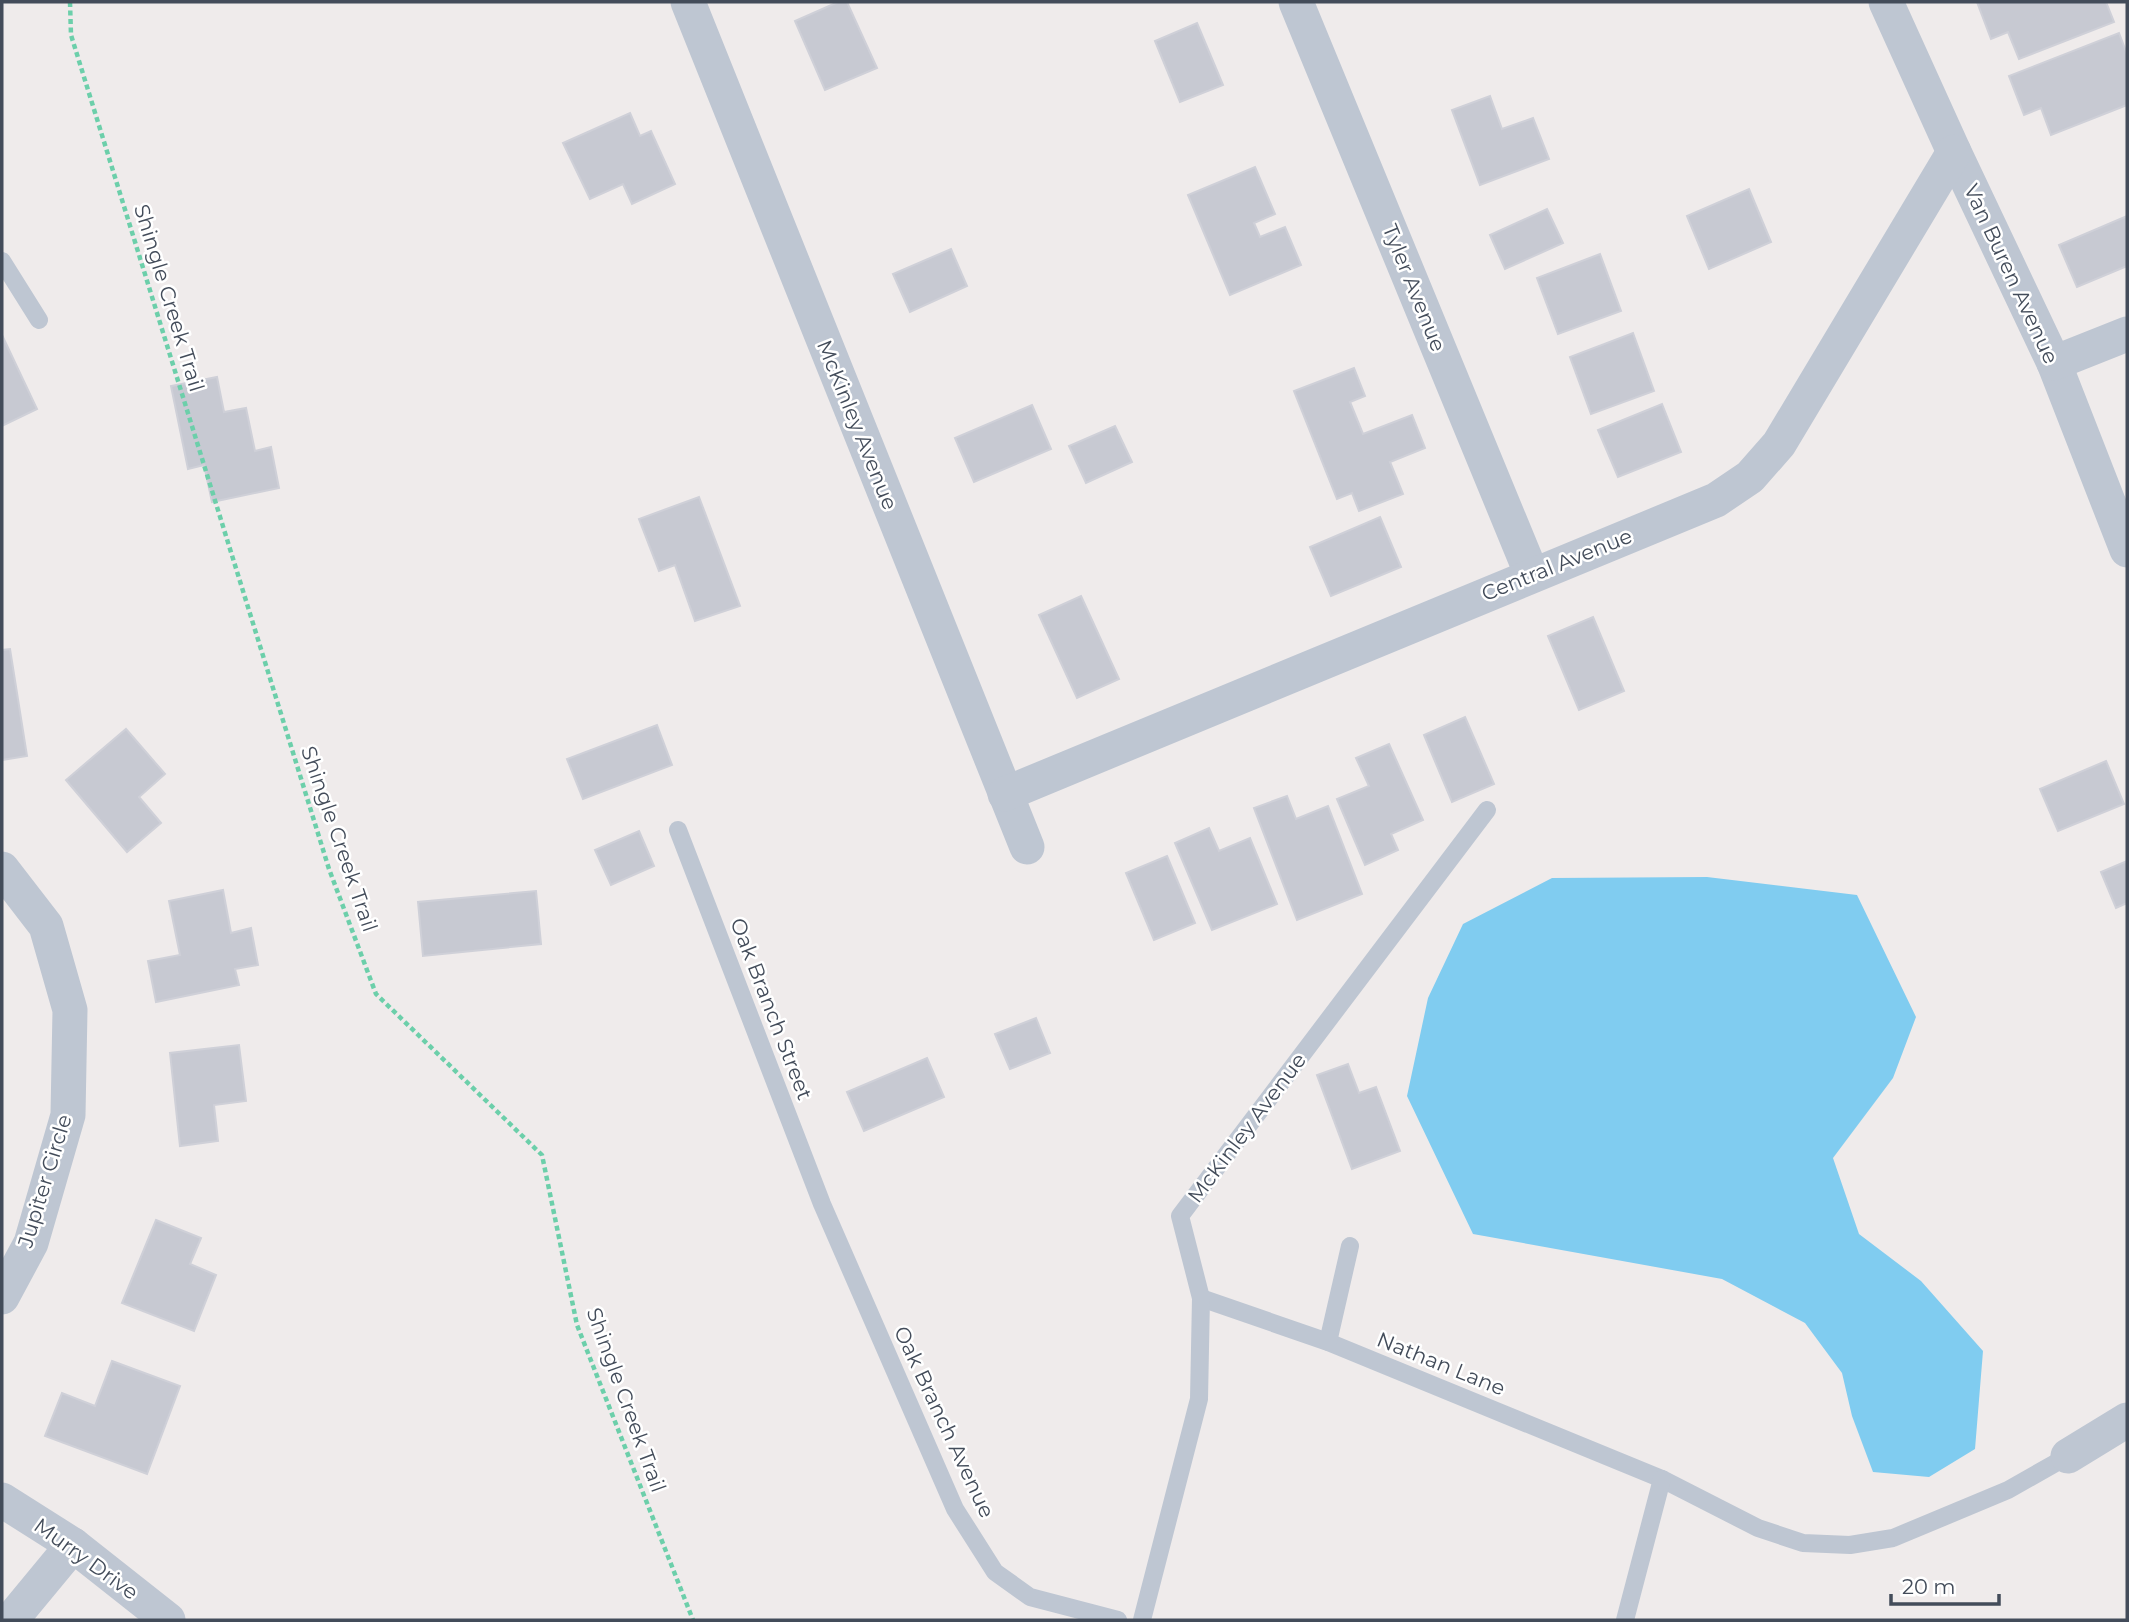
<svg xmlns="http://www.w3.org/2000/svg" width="2129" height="1622" font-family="Montserrat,sans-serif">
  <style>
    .water { fill: #80ccf0 }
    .building { fill: #c7c9d2; stroke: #cfd0d8; stroke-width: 2 }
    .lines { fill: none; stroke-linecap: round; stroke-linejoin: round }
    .path { stroke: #6ccfaa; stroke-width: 4.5; stroke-dasharray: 5 3.5; stroke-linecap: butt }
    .service { stroke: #bec6d2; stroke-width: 18 }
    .minor { stroke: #bec6d2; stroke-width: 35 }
    .labels { text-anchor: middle; stroke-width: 5; stroke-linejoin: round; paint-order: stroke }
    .street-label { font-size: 21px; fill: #434c5a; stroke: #fff }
  </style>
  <rect width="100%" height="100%" fill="#efebeb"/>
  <path class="water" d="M 1707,877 L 1857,895 L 1916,1017 L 1893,1078 L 1833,1158 L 1859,1234 L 1921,1281 L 1983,1351 L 1975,1449 L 1929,1477 L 1873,1472 L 1852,1416 L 1842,1373 L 1805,1323 L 1722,1279 L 1473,1234 L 1407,1096 L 1428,998 L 1463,924 L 1552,878 Z"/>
  <g class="building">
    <path d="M 838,2 L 847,2 L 877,68 L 825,90 L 795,21 Z"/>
    <path d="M 1977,2 L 2106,2 L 2114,22 L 2019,59 L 2008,32 L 1991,39 Z"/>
    <path d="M 1197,23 L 1223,85 L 1180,102 L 1155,41 Z"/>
    <path d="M 2119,33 L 2127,54 L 2127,105 L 2051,135 L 2041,108 L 2024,115 L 2009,76 Z"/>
    <path d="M 1490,96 L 1502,129 L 1533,118 L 1549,159 L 1480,185 L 1452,110 Z"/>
    <path d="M 630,113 L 640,136 L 651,131 L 675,184 L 632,204 L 623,184 L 590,199 L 563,143 Z"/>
    <path d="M 1255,167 L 1275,214 L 1254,223 L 1260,237 L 1285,227 L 1301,265 L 1230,295 L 1188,195 Z"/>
    <path d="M 1749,189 L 1771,242 L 1709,269 L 1687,216 Z"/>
    <path d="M 1547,209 L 1563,243 L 1505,269 L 1490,235 Z"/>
    <path d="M 2127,216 L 2127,266 L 2077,287 L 2059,245 Z"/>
    <path d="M 951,249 L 967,286 L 910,312 L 893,274 Z"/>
    <path d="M 1600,254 L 1621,311 L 1558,334 L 1537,278 Z"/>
    <path d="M 1633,333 L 1654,391 L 1591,414 L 1570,357 Z"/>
    <path d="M 2,335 L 37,409 L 2,426 Z"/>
    <path d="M 1354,368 L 1365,396 L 1350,402 L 1363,434 L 1412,415 L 1425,448 L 1390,462 L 1403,494 L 1359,511 L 1352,493 L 1337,499 L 1294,391 Z"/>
    <path d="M 217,377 L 224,412 L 246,408 L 255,451 L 271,447 L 279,488 L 212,502 L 204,465 L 188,469 L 171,386 Z"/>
    <path d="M 1662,404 L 1681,452 L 1618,477 L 1598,430 Z"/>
    <path d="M 1032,405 L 1051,449 L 974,482 L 955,438 Z"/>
    <path d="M 1115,426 L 1132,462 L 1086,483 L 1069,446 Z"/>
    <path d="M 699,497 L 740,606 L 695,621 L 675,565 L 659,571 L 639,519 Z"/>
    <path d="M 1380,517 L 1401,567 L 1331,596 L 1310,547 Z"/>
    <path d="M 1081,596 L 1119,679 L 1077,698 L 1039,615 Z"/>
    <path d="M 1593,617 L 1624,691 L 1579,710 L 1548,636 Z"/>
    <path d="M 10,649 L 27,756 L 2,760 L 2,650 Z"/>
    <path d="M 1465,717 L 1494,784 L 1452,802 L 1424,735 Z"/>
    <path d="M 657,725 L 672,765 L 583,799 L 567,759 Z"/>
    <path d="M 126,729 L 165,774 L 139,797 L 161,823 L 127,852 L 66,780 Z"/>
    <path d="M 1389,744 L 1423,820 L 1391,834 L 1398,850 L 1365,865 L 1337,799 L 1369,786 L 1356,758 Z"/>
    <path d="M 2106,761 L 2124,804 L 2058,831 L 2040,789 Z"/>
    <path d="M 1287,796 L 1296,819 L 1328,806 L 1362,894 L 1297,920 L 1254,808 Z"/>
    <path d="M 1209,828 L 1219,851 L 1250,838 L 1277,904 L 1212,930 L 1175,843 Z"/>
    <path d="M 639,831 L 654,866 L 611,885 L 595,850 Z"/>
    <path d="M 1167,856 L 1195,923 L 1154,940 L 1126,873 Z"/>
    <path d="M 2127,861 L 2127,903 L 2116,908 L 2101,872 Z"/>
    <path d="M 223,890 L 231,933 L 251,928 L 258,965 L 235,969 L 239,985 L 156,1002 L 148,961 L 180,955 L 169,901 Z"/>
    <path d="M 536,891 L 541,944 L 423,956 L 418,902 Z"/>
    <path d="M 1036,1018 L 1050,1053 L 1010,1069 L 995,1034 Z"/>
    <path d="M 239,1045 L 246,1101 L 214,1105 L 218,1141 L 180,1146 L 170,1053 Z"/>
    <path d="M 927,1058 L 944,1097 L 864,1131 L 847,1092 Z"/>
    <path d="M 1348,1064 L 1359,1093 L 1376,1087 L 1400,1151 L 1352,1169 L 1317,1075 Z"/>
    <path d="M 156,1220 L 201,1238 L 190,1264 L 216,1275 L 194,1331 L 122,1303 Z"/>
    <path d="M 112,1361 L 180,1386 L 147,1474 L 45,1436 L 62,1393 L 95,1406 Z"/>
  </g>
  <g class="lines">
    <path class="path" d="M 70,2 L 71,35 L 329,869 L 376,994 L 542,1155 L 577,1325 L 693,1620"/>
    <g class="service">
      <path d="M 2,261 L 39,320"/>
      <path d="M 678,830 L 822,1204 L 955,1509 L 995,1572 L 1030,1597 L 1118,1620"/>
      <path d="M 1201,1298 L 1328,1342 L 1662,1479 L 1758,1528 L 1803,1543 L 1850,1545 L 1893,1538 L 2008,1490 L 2068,1456"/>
      <path d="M 1328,1342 L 1350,1246"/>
      <path d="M 1142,1620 L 1199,1399 L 1201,1298 L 1180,1216 L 1487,810"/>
      <path d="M 1625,1620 L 1662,1479"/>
    </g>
    <g class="minor">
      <path d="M 688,2 L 1027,847"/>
      <path d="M 1296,2 L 1532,575"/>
      <path d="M 1886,2 L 1954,152 L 2054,363 L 2127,550"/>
      <path d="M 2054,363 L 2127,334"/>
      <path d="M 1005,794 L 1716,500 L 1750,477 L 1779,444 L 1954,152"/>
      <path d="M 2,869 L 46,926 L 70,1010 L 68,1115 L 31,1243 L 2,1297"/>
      <path d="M 2068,1456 L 2127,1420"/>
      <path d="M 2,1500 L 73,1545 L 168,1620"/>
      <path d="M 11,1620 L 73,1545"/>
    </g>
  </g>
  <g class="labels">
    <g class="street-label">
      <text transform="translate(2011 274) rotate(65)" y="7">Van Buren Avenue</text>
      <text transform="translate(1414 288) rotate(68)" y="7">Tyler Avenue</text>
      <text transform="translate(169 298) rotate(73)" y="7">Shingle Creek Trail</text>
      <text transform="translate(857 425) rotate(68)" y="7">McKinley Avenue</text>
      <text transform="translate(1557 565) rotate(-22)" y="7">Central Avenue</text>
      <text transform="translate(339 839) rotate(71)" y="7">Shingle Creek Trail</text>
      <text transform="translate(771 1009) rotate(69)" y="7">Oak Branch Street</text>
      <text transform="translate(1247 1128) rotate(-53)" y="7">McKinley Avenue</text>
      <text transform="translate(45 1181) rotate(-73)" y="7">Jupiter Circle</text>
      <text transform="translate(1441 1364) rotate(22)" y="7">Nathan Lane</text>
      <text transform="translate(626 1400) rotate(70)" y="7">Shingle Creek Trail</text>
      <text transform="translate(944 1422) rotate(65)" y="7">Oak Branch Avenue</text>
      <text transform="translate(86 1559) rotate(36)" y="7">Murry Drive</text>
    </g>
  </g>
  <rect width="2129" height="1622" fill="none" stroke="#434c5a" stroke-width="7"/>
  <path d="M1891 1594v10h108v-10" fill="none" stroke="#434c5a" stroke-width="3.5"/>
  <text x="1902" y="1594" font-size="21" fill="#434c5a" stroke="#ffffff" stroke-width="5" paint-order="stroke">20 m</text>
</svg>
